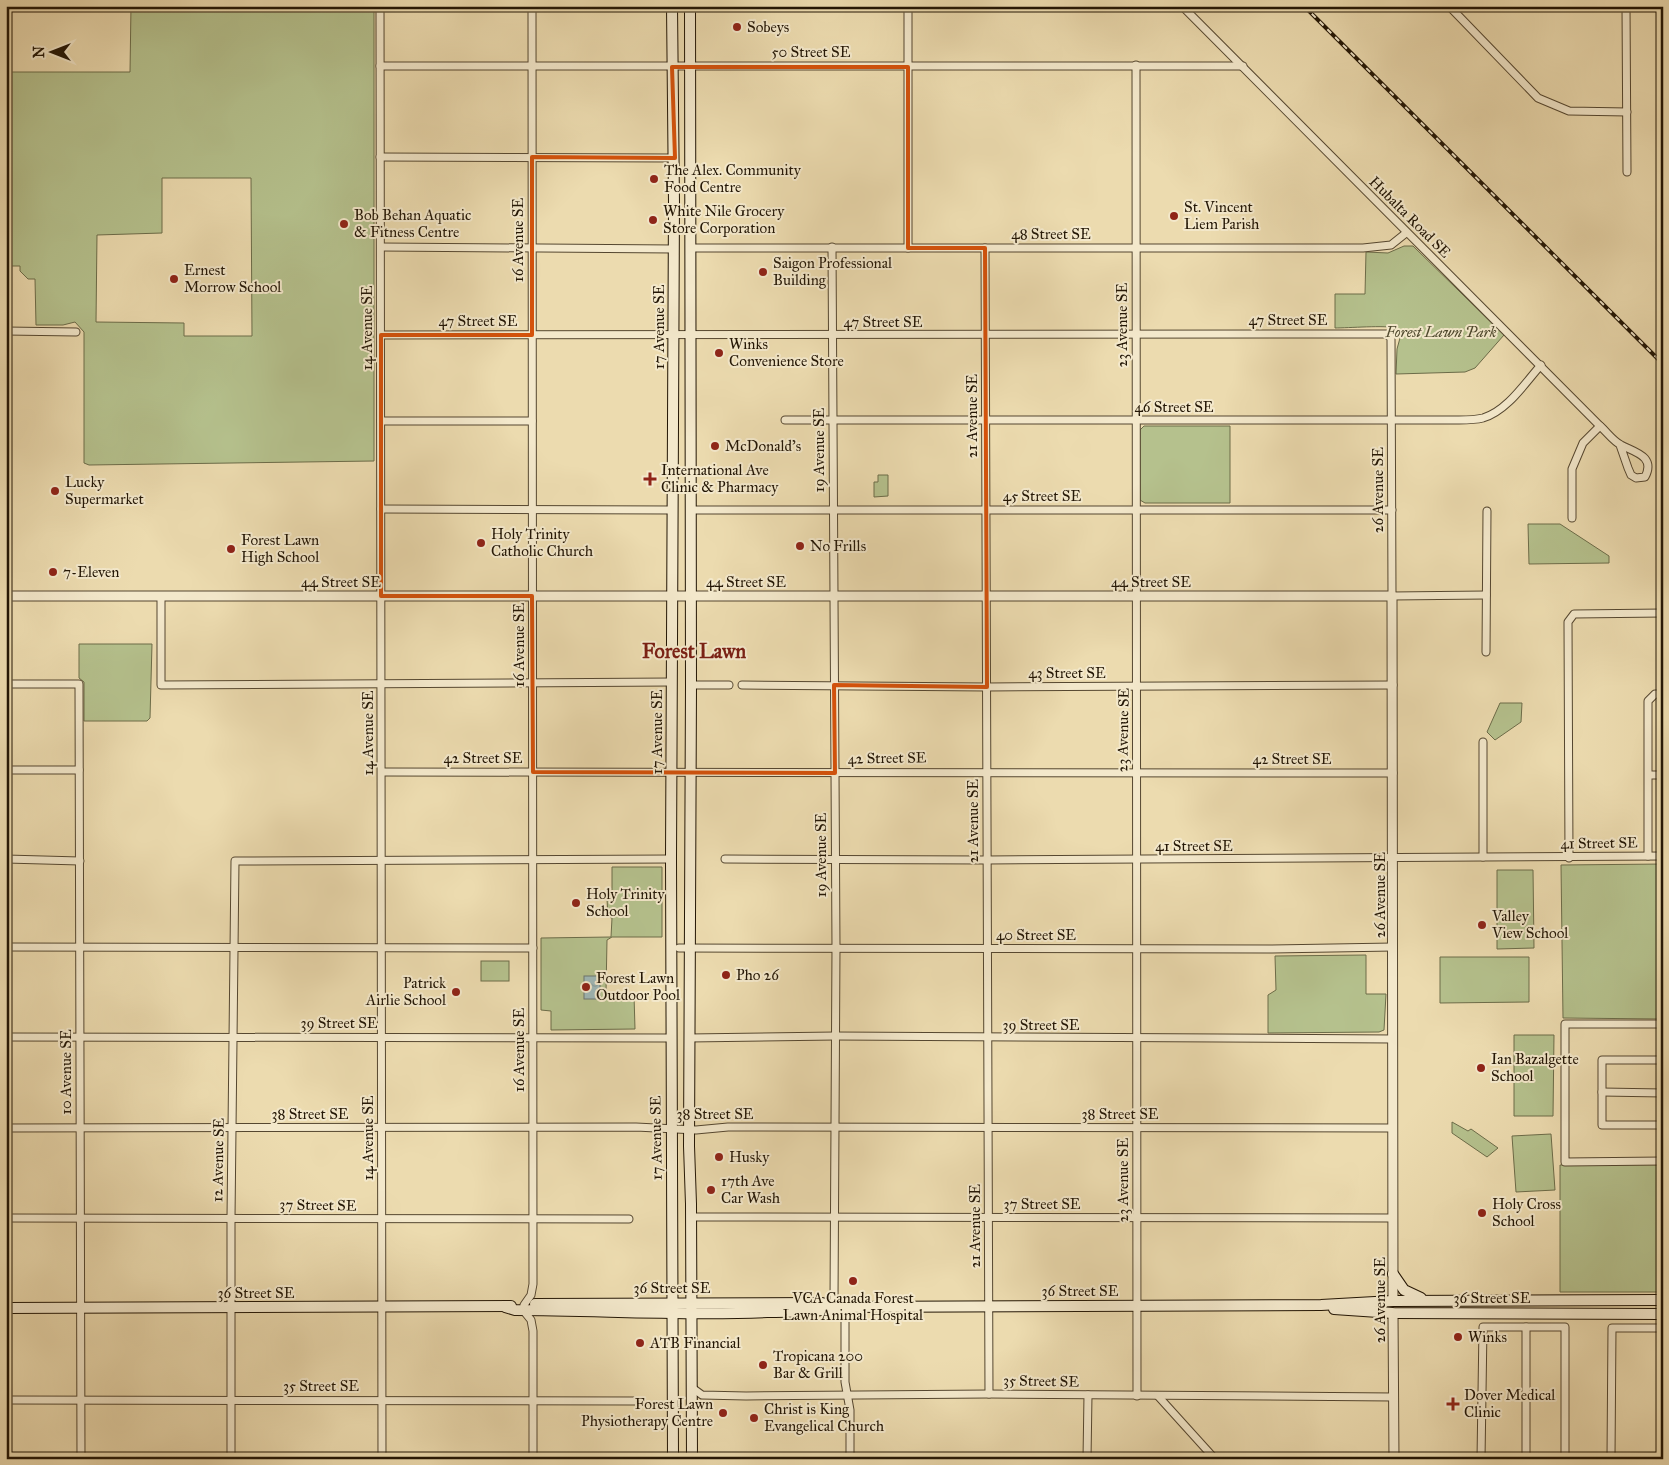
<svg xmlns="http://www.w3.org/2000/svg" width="1669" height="1465" font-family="'IM FELL Great Primer',serif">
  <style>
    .park { fill: #b5c18d; stroke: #6c6c49; fill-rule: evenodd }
    .water { fill: url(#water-ripples); stroke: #6d7770 }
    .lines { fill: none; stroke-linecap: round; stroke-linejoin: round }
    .minor-casing { stroke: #554730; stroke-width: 9 }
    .tertiary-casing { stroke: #554730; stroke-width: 11 }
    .secondary-casing { stroke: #231605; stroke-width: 12 }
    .minor { stroke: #f3e8cb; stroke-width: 7 }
    .tertiary { stroke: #f3e8cb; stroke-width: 9 }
    .secondary { stroke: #f3e8cb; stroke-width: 10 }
    .rail-casing { stroke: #231605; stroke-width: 4 }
    .rail { stroke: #f3e8cb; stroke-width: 2; stroke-dasharray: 5.5; stroke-linecap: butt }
    .marked { fill: none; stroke: #d4520b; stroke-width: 4; stroke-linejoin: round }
    .poi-dot { fill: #8f2418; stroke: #f3e8cb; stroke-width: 2 }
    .labels { text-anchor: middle; stroke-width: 4; stroke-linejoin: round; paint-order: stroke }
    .poi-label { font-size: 15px; fill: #231605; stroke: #f3e8cb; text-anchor: start }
    .street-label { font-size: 15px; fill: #231605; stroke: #f3e8cb }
    .park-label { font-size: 15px; font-style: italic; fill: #4f492e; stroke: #f3e8cb }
    .district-label { font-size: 20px; font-weight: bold; fill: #7a1f14; stroke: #f3e8cb }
  </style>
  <defs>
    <pattern id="water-ripples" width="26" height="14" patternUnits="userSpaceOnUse" patternTransform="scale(1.25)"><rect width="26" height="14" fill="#9fb8b7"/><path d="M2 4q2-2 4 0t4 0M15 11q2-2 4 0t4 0" fill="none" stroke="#899d9c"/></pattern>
  </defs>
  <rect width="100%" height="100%" fill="#ecdbaf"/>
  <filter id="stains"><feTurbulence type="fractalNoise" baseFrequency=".004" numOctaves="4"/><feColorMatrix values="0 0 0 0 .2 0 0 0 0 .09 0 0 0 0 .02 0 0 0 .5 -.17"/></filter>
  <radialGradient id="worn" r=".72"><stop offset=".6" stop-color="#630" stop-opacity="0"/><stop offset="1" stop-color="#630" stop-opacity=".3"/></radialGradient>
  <g class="park">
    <path d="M 131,6 L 374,6 L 374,461 L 89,465 L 84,463 L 84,332 L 75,322 L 63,325 L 36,325 L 35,279 L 28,279 L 20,271 L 20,266 L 6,266 L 6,72 L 130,72 ZM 162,178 L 251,178 L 252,336 L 184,336 L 184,323 L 96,322 L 97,235 L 162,233 Z"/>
    <path d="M 1404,246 L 1413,246 L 1504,335 L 1475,368 L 1465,372 L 1396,374 L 1397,349 L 1400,338 L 1396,328 C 1386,325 1348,328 1335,328 L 1335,294 L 1365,294 L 1366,252 L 1388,253 Z"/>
    <path d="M 1144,426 L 1230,426 L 1230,503 L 1145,503 L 1140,500 L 1140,430 Z"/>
    <path d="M 878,475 L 888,475 L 888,496 L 874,497 L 874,482 L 878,482 Z"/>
    <path d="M 1528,524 L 1560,524 L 1609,556 L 1609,563 L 1529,564 Z"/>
    <path d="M 79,644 L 152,644 L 150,718 L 147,721 L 84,721 L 84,682 L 79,678 Z"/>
    <path d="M 1500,703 L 1522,703 L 1521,722 L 1495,740 L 1487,732 Z"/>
    <path d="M 1663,864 L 1663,1019 L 1563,1018 L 1561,865 Z"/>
    <path d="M 612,867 L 662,867 L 662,937 L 612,937 L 607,940 L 606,992 L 634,995 L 635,1029 L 551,1030 L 551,1011 L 541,1010 L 541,938 L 611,937 L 612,918 L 608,917 L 607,899 L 612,899 Z"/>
    <path d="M 1497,870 L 1533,870 L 1534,948 L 1497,949 Z"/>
    <path d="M 1366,955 L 1366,994 L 1386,994 L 1384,1030 L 1379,1032 L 1268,1033 L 1268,995 L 1276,990 L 1275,956 Z"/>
    <path d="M 1440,957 L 1529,957 L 1529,1002 L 1440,1003 Z"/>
    <rect x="481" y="961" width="28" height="20"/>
    <path d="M 1514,1035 L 1554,1035 L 1553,1116 L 1514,1116 Z"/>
    <path d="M 1452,1122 L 1468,1131 L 1471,1129 L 1498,1148 L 1487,1157 L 1452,1133 Z"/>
    <path d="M 1551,1134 L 1555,1190 L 1516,1192 L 1512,1136 Z"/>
    <path d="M 1663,1164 L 1663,1292 L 1560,1292 L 1560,1165 Z"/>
  </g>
  <rect class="water" x="584" y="976" width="16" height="23"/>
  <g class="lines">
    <defs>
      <g id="minor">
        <path d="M 380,6 L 382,1459"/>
        <path d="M 908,6 L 908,248"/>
        <path d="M 1182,6 L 1600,426 C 1607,432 1613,441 1621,445 C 1634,452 1656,456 1645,477 L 1636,478 L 1631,475 L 1628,468 L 1620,445"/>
        <path d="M 1449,6 L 1538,98 L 1569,111 L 1627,112"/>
        <path d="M 1626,6 L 1627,172"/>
        <path d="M 1136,65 L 1137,1396"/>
        <path d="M 380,66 L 1243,66"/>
        <path d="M 380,157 L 674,158"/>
        <path d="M 381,247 L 674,249"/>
        <path d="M 832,247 L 836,947 L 834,1301 L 845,1316 L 845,1382 L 850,1410 L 850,1459"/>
        <path d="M 691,248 L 1363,248 L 1391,245 L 1406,233"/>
        <path d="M 985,248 L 989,1394"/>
        <path d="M 6,331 L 76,332"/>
        <path d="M 381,335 L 1386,334 L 1391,338 L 1392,596 L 1486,595"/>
        <path d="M 785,420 L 1459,420 C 1466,420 1475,420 1483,418 C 1507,411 1525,383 1541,365"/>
        <path d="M 381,421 L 532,421"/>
        <path d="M 381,509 L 673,510"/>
        <path d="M 691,510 L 1392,510"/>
        <path d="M 1572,518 L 1572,469 L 1583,443 L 1600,426"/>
        <path d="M 161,596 L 161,685 L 672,682"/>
        <path d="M 1486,652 L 1487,511"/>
        <path d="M 6,684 L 79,684 L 81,1459"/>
        <path d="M 691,685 L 729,685"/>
        <path d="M 742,685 L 987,687 L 1393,685"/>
        <path d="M 1483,742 L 1483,857"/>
        <path d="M 6,770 L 79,770"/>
        <path d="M 382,772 L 1393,773"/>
        <path d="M 1649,775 L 1663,775"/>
        <path d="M 1648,856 L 1648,701 L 1655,694 L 1663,694"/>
        <path d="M 1569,858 L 1568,622 L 1574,614 L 1663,613"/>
        <path d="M 6,859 L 80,861"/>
        <path d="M 725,859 L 987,860 L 1663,856"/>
        <path d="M 6,947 L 533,948"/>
        <path d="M 679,948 L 1272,949 L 1393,947"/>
        <path d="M 1663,1024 L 1565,1024 L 1565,1162 L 1663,1161"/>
        <path d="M 6,1037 L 671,1038"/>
        <path d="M 689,1038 L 835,1036 L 1393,1039"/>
        <path d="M 1663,1060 L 1602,1060 L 1602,1125 L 1663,1125"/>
        <path d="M 1602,1092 L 1663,1093"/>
        <path d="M 6,1128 L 636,1127 L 696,1130 L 728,1127 L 1393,1128"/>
        <path d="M 691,1217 L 1393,1218"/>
        <path d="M 6,1218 L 629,1219"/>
        <path d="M 524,1305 L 531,1295 L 533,1284 L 532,6"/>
        <path d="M 523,1310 L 531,1320 L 533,1331 L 533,1459"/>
        <path d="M 1526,1327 L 1526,1458"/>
        <path d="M 691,1387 L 702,1395 L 746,1396 L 989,1394 L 1393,1397"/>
        <path d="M 1158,1396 L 1215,1459"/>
        <path d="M 6,1400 L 636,1401"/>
        <path d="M 1611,1457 L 1612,1328 L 1663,1328"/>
        <path d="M 231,1459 L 231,1218 L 235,861 L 671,859"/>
        <path d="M 1087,1459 L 1088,1395"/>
        <path d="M 1481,1459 L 1483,1327 L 1565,1327 L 1565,1458"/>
        <path d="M 1517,1459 L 1663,1457"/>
      </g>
      <g id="tertiary">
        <path d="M 6,596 L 1392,596 L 1393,1301"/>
        <path d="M 1393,1313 L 1394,1459"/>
      </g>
      <g id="secondary">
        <path d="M 672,6 L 674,204 L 671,859 L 673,1459"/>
        <path d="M 690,6 L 691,685 L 689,1146 L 691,1204 L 692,1459"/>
        <path d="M 1393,1274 L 1404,1290 L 1421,1298"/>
        <path d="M 535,1304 L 822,1303 L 838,1307"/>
        <path d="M 505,1307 L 515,1310 C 599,1310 683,1316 767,1312 C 791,1311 815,1313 839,1307 L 1321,1305 L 1393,1301 L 1663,1300"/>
        <path d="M 6,1308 L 511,1306"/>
        <path d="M 1334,1309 L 1393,1313 L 1663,1314"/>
      </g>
    </defs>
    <use href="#minor" class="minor-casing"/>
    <use href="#tertiary" class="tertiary-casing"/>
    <use href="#secondary" class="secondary-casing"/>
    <use href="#minor" class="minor"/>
    <use href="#tertiary" class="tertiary"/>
    <use href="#secondary" class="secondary"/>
    <defs>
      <path id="rail" d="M 1304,6 L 1663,364"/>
    </defs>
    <use href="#rail" class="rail-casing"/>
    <use href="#rail" class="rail"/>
  </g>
  <path class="marked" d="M 672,67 L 908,67 L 908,248 L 985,248 L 987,687 L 834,685 L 835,773 L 533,772 L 532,596 L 381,596 L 381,335 L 532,335 L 532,157 L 675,158 Z"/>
  <g class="poi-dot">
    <circle cx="737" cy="27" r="5"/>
    <circle cx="654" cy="179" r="5"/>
    <circle cx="1174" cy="216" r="5"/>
    <circle cx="653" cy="220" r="5"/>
    <circle cx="344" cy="224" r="5"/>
    <circle cx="763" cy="272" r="5"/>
    <circle cx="174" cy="279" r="5"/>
    <circle cx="719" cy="353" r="5"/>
    <circle cx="715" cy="446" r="5"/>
    <path d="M647.5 471.5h5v5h5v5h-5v5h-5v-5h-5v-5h5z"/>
    <circle cx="55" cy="491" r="5"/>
    <circle cx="481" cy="543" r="5"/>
    <circle cx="800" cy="546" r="5"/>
    <circle cx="231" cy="549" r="5"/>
    <circle cx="53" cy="572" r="5"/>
    <circle cx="576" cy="903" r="5"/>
    <circle cx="1482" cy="925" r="5"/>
    <circle cx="726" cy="975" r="5"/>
    <circle cx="586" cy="987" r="5"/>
    <circle cx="456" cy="992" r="5"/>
    <circle cx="1481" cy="1068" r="5"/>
    <circle cx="719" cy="1157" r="5"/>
    <circle cx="711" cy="1190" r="5"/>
    <circle cx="1482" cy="1213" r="5"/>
    <circle cx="853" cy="1281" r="5"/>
    <circle cx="1458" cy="1337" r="5"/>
    <circle cx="640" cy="1343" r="5"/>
    <circle cx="763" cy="1365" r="5"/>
    <path d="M1450.5 1396.5h5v5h5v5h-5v5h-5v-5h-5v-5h5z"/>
    <circle cx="723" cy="1413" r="5"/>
    <circle cx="754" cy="1418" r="5"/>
  </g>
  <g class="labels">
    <g class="poi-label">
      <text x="747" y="32">Sobeys</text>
      <text x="664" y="175">The Alex. Community<tspan x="664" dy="17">Food Centre</tspan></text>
      <text x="1184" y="212">St. Vincent<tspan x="1184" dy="17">Liem Parish</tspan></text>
      <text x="663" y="216">White Nile Grocery<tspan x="663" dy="17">Store Corporation</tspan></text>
      <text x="354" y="220">Bob Behan Aquatic<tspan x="354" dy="17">&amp; Fitness Centre</tspan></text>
      <text x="773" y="268">Saigon Professional<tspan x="773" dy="17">Building</tspan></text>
      <text x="184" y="275">Ernest<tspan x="184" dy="17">Morrow School</tspan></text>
      <text x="729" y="349">Winks<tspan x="729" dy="17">Convenience Store</tspan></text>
      <text x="725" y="451">McDonald's</text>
      <text x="661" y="475">International Ave<tspan x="661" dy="17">Clinic &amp; Pharmacy</tspan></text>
      <text x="65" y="487">Lucky<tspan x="65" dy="17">Supermarket</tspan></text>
      <text x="491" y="539">Holy Trinity<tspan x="491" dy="17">Catholic Church</tspan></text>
      <text x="241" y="545">Forest Lawn<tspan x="241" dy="17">High School</tspan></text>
      <text x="810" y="551">No Frills</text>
      <text x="63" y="577">7-Eleven</text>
      <text x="586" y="899">Holy Trinity<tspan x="586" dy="17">School</tspan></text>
      <text x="1492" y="921">Valley<tspan x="1492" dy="17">View School</tspan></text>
      <text x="736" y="980">Pho 26</text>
      <text x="596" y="983">Forest Lawn<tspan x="596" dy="17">Outdoor Pool</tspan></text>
      <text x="446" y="988" text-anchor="end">Patrick<tspan x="446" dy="17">Airlie School</tspan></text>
      <text x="1491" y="1064">Ian Bazalgette<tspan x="1491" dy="17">School</tspan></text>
      <text x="729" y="1162">Husky</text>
      <text x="721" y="1186">17th Ave<tspan x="721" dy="17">Car Wash</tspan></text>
      <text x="1492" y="1209">Holy Cross<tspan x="1492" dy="17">School</tspan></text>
      <text x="853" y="1303" text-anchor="middle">VCA Canada Forest<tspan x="853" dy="17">Lawn Animal Hospital</tspan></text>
      <text x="1468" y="1342">Winks</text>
      <text x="650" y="1348">ATB Financial</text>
      <text x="773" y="1361">Tropicana 200<tspan x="773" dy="17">Bar &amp; Grill</tspan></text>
      <text x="1464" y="1400">Dover Medical<tspan x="1464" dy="17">Clinic</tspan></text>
      <text x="713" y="1409" text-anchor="end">Forest Lawn<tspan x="713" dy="17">Physiotherapy Centre</tspan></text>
      <text x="764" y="1414">Christ is King<tspan x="764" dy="17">Evangelical Church</tspan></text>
    </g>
    <g class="street-label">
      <text x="811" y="57">50 Street SE</text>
      <text transform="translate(1410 217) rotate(45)" y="5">Hubalta Road SE</text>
      <text x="1051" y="239">48 Street SE</text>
      <text transform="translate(518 240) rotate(-90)" y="5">16 Avenue SE</text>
      <text x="1288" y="325">47 Street SE</text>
      <text x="478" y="326">47 Street SE</text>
      <text x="883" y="327">47 Street SE</text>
      <text transform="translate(1122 325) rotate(-90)" y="5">23 Avenue SE</text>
      <text transform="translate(659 327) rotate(-90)" y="5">17 Avenue SE</text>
      <text transform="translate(367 328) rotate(-90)" y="5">14 Avenue SE</text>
      <text x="1174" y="412">46 Street SE</text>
      <text transform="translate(972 416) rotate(-90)" y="5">21 Avenue SE</text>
      <text transform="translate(819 450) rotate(-90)" y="5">19 Avenue SE</text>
      <text transform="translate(1378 490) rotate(-90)" y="5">26 Avenue SE</text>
      <text x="1042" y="501">45 Street SE</text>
      <text x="341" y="587">44 Street SE</text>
      <text x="746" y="587">44 Street SE</text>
      <text x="1151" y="587">44 Street SE</text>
      <text transform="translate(519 645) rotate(-90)" y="5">16 Avenue SE</text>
      <text x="1067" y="678">43 Street SE</text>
      <text transform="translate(1123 730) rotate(-89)" y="5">23 Avenue SE</text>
      <text transform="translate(657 732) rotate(-90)" y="5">17 Avenue SE</text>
      <text transform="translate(368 733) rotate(-90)" y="5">14 Avenue SE</text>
      <text x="483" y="763">42 Street SE</text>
      <text transform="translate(887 758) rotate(-1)" y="5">42 Street SE</text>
      <text x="1292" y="764">42 Street SE</text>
      <text transform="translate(973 821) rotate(-90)" y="5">21 Avenue SE</text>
      <text transform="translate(1599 843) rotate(-1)" y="5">41 Street SE</text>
      <text x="1194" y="851">41 Street SE</text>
      <text transform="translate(821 855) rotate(-90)" y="5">19 Avenue SE</text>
      <text transform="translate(1380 895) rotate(-90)" y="5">26 Avenue SE</text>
      <text x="1036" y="940">40 Street SE</text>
      <text x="339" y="1028">39 Street SE</text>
      <text x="1041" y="1030">39 Street SE</text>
      <text transform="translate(519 1050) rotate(-90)" y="5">16 Avenue SE</text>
      <text transform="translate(66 1072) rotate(-90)" y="5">10 Avenue SE</text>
      <text x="310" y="1119">38 Street SE</text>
      <text x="715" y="1119">38 Street SE</text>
      <text x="1120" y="1119">38 Street SE</text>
      <text transform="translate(368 1138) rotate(-90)" y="5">14 Avenue SE</text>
      <text transform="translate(656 1138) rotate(-91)" y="5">17 Avenue SE</text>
      <text transform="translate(218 1160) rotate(-89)" y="5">12 Avenue SE</text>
      <text transform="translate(1123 1180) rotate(-90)" y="5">23 Avenue SE</text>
      <text x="1042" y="1209">37 Street SE</text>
      <text transform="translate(318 1205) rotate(1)" y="5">37 Street SE</text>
      <text transform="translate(975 1226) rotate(-90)" y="5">21 Avenue SE</text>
      <text x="672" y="1293">36 Street SE</text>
      <text x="1080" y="1296">36 Street SE</text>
      <text x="256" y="1298">36 Street SE</text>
      <text x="1492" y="1303">36 Street SE</text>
      <text transform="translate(1380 1300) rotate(-90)" y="5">26 Avenue SE</text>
      <text transform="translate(1041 1381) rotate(1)" y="5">35 Street SE</text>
      <text x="321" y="1391">35 Street SE</text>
    </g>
    <g class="park-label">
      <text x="1441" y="337">Forest Lawn Park</text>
    </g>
    <g class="district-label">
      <text x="694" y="658">Forest Lawn</text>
    </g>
  </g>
  <rect width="1669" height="1465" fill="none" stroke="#ecdbaf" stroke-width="25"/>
  <rect x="8" y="8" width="1654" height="1450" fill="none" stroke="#231605" stroke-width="2.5"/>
  <rect x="12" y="12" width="1644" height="1440" fill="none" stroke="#231605"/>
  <g transform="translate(52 52) rotate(270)" stroke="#f3e8cb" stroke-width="4" paint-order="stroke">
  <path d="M0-4L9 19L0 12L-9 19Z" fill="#231605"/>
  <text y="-8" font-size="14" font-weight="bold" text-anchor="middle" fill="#231605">N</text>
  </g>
  <rect width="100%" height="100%" filter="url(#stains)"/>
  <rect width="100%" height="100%" fill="url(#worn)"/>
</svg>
